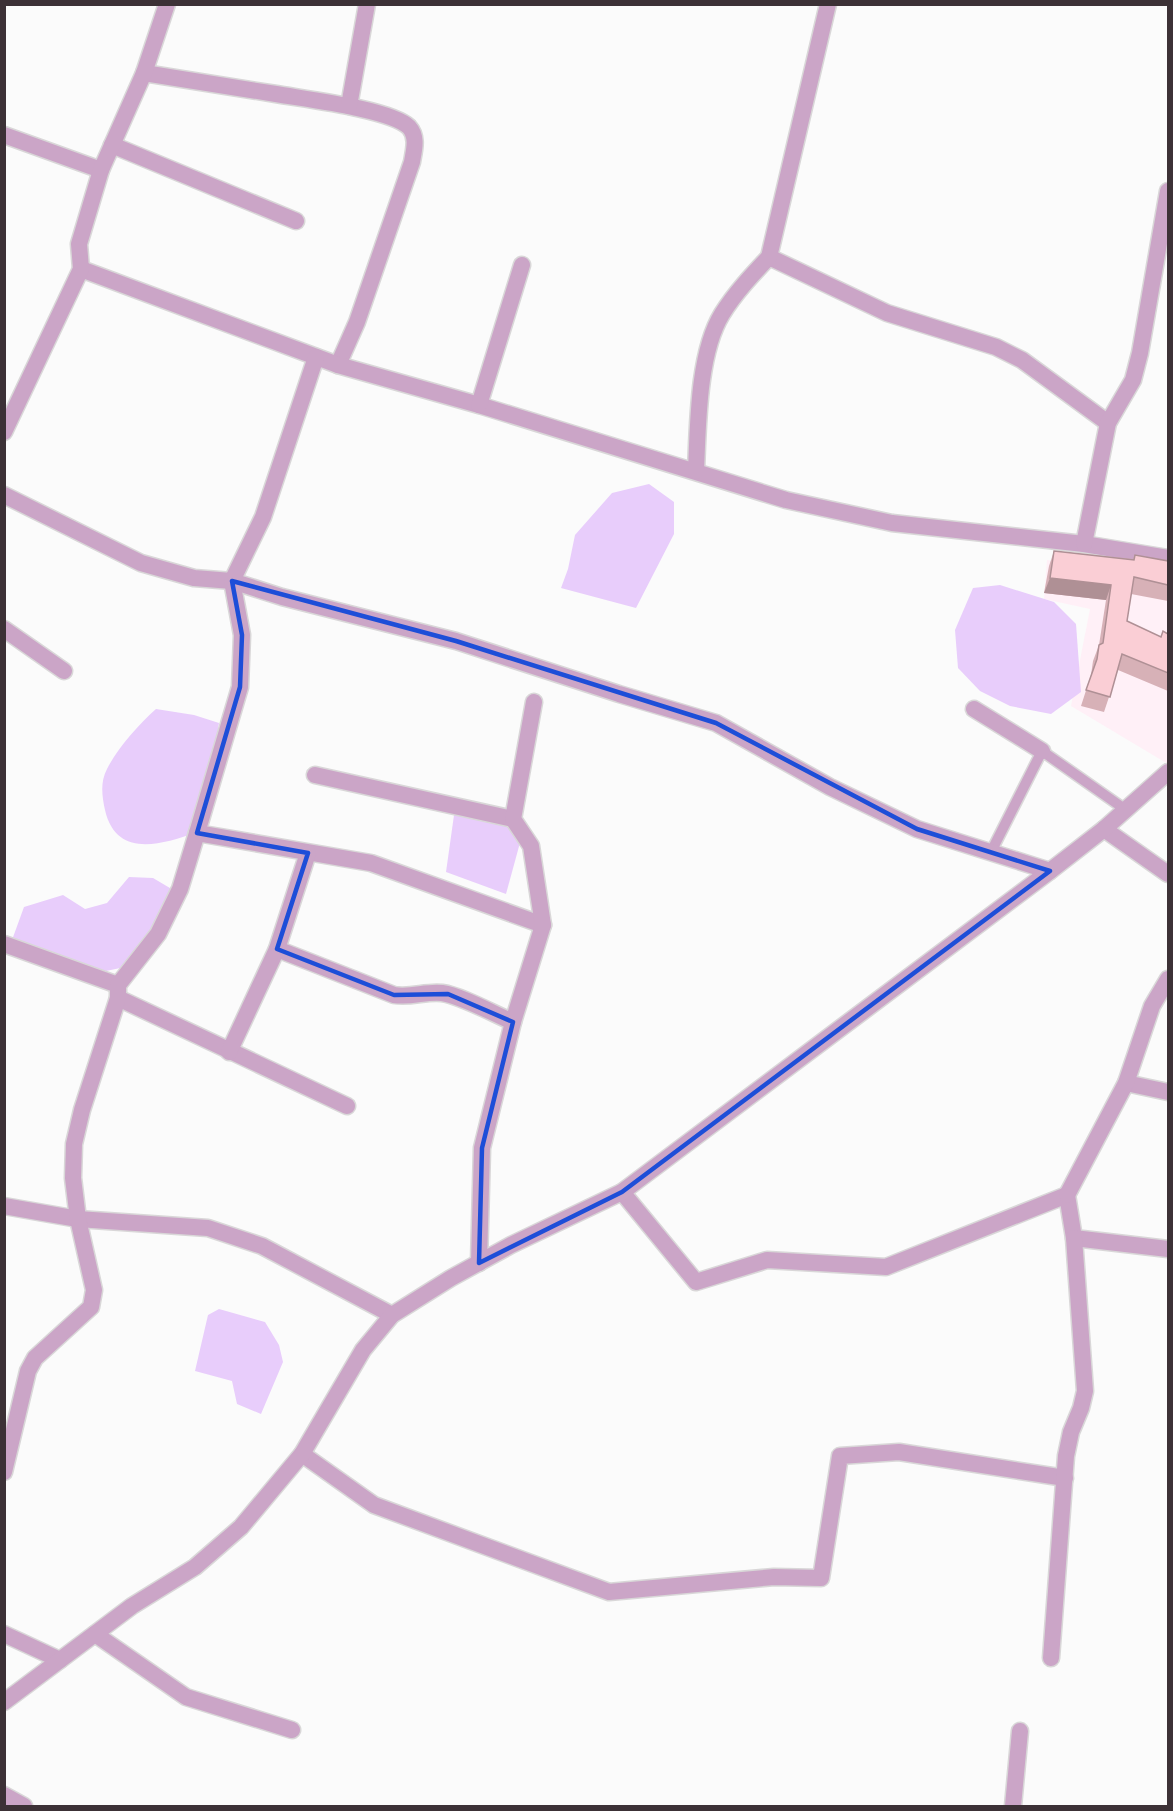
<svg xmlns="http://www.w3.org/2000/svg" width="1173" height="1811" font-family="Cabin,sans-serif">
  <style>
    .built { fill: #fff0f7 }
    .water { fill: #e8cdfb }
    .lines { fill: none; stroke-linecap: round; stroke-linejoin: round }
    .service-casing { stroke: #d9d7d8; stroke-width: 13 }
    .minor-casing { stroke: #d9d7d8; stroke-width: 19 }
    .tertiary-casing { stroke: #d9d7d8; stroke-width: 19 }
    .service { stroke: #cba5c7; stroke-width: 10 }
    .minor { stroke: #cba5c7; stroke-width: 16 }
    .tertiary { stroke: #cba5c7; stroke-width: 16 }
    .wall { fill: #d7b1b7 }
    .shaded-wall { fill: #af9095 }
    .building { fill: #faced5; stroke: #af9095; stroke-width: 1.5 }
    .marked { fill: none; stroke: #1d4ed8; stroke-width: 4.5; stroke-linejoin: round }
  </style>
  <rect width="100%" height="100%" fill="#fbfbfb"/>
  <path class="built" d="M 1047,560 L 1168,578 L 1168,764 L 1071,706 L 1090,609 L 1044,599 Z"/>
  <g class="water">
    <path d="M 649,484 L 674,502 L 674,534 L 636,608 L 561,588 L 568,569 L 575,535 L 612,493 Z"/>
    <path d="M 1000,585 L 1054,602 L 1076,624 L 1081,692 L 1051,714 L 1010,706 L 980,691 L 958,668 L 955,630 L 973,588 Z"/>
    <path d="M 156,709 L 194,715 L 219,723 L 214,755 L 195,833 C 160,845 116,858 105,810 C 102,796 100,782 107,769 C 117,749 139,724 156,709 Z"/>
    <path d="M 456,801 L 524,828 L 506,894 L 446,872 Z"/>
    <path d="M 129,877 L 153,878 L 175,891 L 143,947 L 125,967 L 106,971 L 29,947 L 12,940 L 24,907 L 63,895 L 85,909 L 107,903 Z"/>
    <path d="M 219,1309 L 265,1322 L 279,1345 L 283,1362 L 261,1414 L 237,1404 L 232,1381 L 195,1371 L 208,1315 Z"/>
  </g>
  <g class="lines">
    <defs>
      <path id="service" d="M 991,852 L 1042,751 L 1126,810"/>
      <g id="minor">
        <path d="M 144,73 C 188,80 232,87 276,94 C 304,99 390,109 409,127 C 418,137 414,150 412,162 L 357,322 L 338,365"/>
        <path d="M 349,106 L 367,4"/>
        <path d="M 4,135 L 101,170"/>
        <path d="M 112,145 L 296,221"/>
        <path d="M 769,257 L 887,313 L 996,347 L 1022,360 L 1108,423"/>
        <path d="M 81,269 L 338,365 L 479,405 L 786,500 L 892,523 L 1084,544 L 1168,558"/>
        <path d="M 479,405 L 522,265"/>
        <path d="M 696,471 C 698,425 698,353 722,314 C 735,293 752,275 769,257 L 828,4"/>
        <path d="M 4,495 L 141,563 L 194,578 L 232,581 L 282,597 L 456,641 L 619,694 L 716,723 L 830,787 L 917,829 L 1050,871"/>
        <path d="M 1084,544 L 1108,423 L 1133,380 L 1140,353 L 1168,191"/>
        <path d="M 4,629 L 64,671"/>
        <path d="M 974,709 L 1042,751"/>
        <path d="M 315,775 L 513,819"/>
        <path d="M 1104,829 L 1168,874"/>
        <path d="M 197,833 L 371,863 L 543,925"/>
        <path d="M 4,944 L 118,985"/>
        <path d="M 277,949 L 394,995 C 411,998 426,991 442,993 C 462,996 494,1014 513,1022"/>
        <path d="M 118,998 L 347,1106"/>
        <path d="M 229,1052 L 277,949 L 308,853"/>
        <path d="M 1126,1083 L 1168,1092"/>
        <path d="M 622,1192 L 696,1282 L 767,1260 L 886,1267 L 1067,1195 L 1074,1238 L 1168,1249"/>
        <path d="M 1067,1195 L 1126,1083 L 1152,1006 L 1168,979"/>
        <path d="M 4,1206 L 78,1219 L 208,1228 L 262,1246 L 392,1315"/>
        <path d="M 479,1263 L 482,1148 L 513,1022 L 543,925 L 531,846 L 513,819 L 534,702"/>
        <path d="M 302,1454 L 374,1505 L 609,1592 L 774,1577 L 821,1578 L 840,1456 L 899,1452 L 1065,1478"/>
        <path d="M 4,1472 L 28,1371 L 35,1358 L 91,1307 L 94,1290 L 78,1219 L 73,1178 L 74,1144 L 82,1110 L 118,998 L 118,985 L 158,934 L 180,889 L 197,833 L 240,687 L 242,635 L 232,581 L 263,517 L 316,357"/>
        <path d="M 4,1634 L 60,1660"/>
        <path d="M 95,1634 L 186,1697 L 292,1730"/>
        <path d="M 1051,1658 L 1066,1456 L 1071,1432 L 1081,1408 L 1085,1391 L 1074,1238"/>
        <path d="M 1013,1806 L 1020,1731"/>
      </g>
      <g id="tertiary">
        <path d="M 4,432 L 81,269 L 79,244 L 101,170 L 144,73 L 167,4"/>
        <path d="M 4,1702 L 132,1606 L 195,1567 L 241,1527 L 302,1454 L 363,1350 L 392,1315 L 451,1278 L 511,1245 L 622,1192 L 1050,871 L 1104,829 L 1168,772"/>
        <path d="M 4,1795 L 24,1806"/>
      </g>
    </defs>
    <use href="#service" class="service-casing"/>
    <use href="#minor" class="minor-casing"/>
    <use href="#tertiary" class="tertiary-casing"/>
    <use href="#service" class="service"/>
    <use href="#minor" class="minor"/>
    <use href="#tertiary" class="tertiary"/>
  </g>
  <path class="wall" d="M 1054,551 L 1133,559 L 1135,555 L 1168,561 L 1168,601 L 1131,594 L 1127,621 L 1161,637 L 1168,634 L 1168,691 L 1118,670 L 1104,712 L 1081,706 L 1091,675 L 1093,661 L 1099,645 L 1106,600 L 1044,593 L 1049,566 Z"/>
  <path class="shaded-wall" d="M 1050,578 L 1111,585 L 1106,600 L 1044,593 Z"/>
  <path class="building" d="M 1054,551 L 1134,560 L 1135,555 L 1168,561 L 1168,585 L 1134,577 L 1127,621 L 1161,637 L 1163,631 L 1168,634 L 1168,673 L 1122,654 L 1110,697 L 1086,690 L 1097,659 L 1099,645 L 1103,643 L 1111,585 L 1050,578 Z"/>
  <path class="marked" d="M 232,581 L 456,641 L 716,723 L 917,829 L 1050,871 L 622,1192 L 479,1263 L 482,1148 L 513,1022 L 448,994 L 394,995 L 277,949 L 308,853 L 197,833 L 240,687 L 242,635 Z"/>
  <rect width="1173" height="1811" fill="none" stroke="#3c3136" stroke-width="12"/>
</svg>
